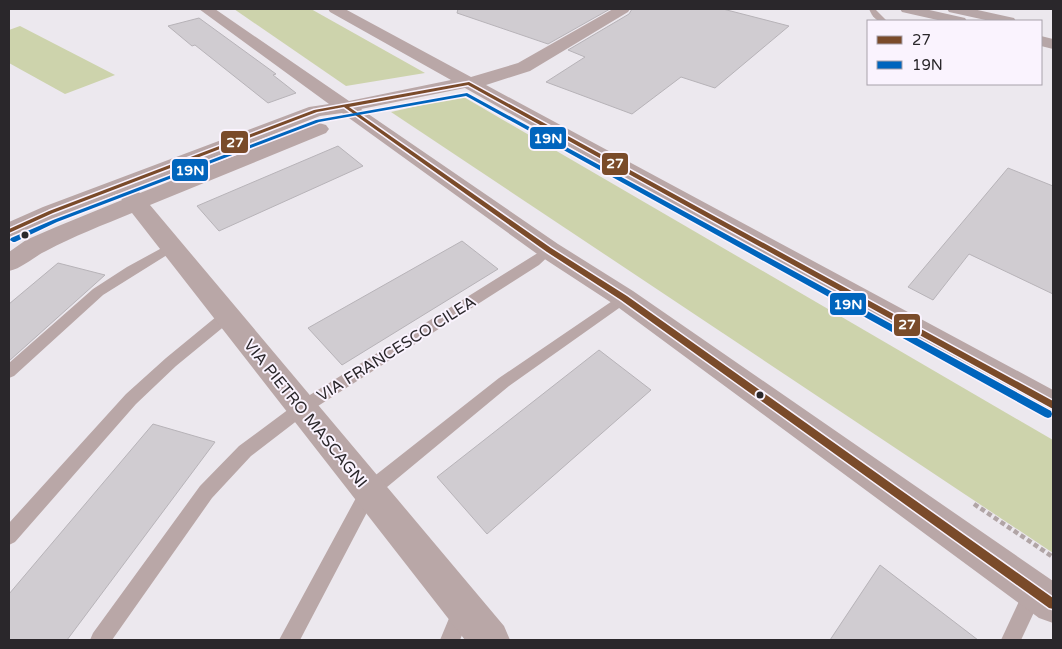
<svg xmlns="http://www.w3.org/2000/svg" width="1062" height="649" font-family="'Varela Round',sans-serif">
  <style>
    .green { fill: #cdd3ac }
    .building { fill: #d0ccd1; stroke: #b7b3b8 }
    .lines { fill: none; stroke-linecap: round; stroke-linejoin: round }
    .path { stroke: #b1a5a6; stroke-width: 4.5; stroke-dasharray: 5 3; stroke-linecap: butt }
    .lane { fill: #b9a7a7; fill-rule: evenodd }
    .street { fill: #b9a7a7; fill-rule: evenodd }
    .secondary { fill: #b6a6a7; fill-rule: evenodd }
    .bus-1-casing { stroke: #faf3fe; stroke-width: 3 }
    .bus-2-casing { stroke: #faf3fe; stroke-width: 3 }
    .bus-1 { fill: #7a4b2a; fill-rule: evenodd }
    .bus-2 { fill: #0065bd; fill-rule: evenodd }
    .bus-dot { fill: #2a272b; stroke: #faf3fe; stroke-width: 2 }
    .labels { text-anchor: middle; stroke-width: 4; stroke-linejoin: round; paint-order: stroke }
    .street-label { font-size: 16px; fill: #2a272b; stroke: #faf3fe }
    .line-badge { stroke: #faf3fe; stroke-width: 2 }
    .badge-label { font-size: 14px; text-anchor: middle; font-weight: bold; fill: #fff }
  </style>
  <rect width="100%" height="100%" fill="#ece8ee"/>
  <g class="green">
    <path d="M 234,9 L 311,9 L 425,73 L 346,86 Z"/>
    <path d="M 20,26 L 115,75 L 65,94 L 9,63 L 9,30 Z"/>
    <path d="M 462,96 L 1053,440 L 1053,553 L 391,112 Z"/>
  </g>
  <g class="building">
    <path d="M 458,9 L 610,9 L 548,44 L 457,13 Z"/>
    <path d="M 632,9 L 723,9 L 789,26 L 715,88 L 681,77 L 632,114 L 546,82 L 585,57 L 568,50 L 629,14 Z"/>
    <path d="M 199,18 L 276,74 L 273,75 L 296,93 L 268,103 L 195,45 L 192,46 L 168,26 Z"/>
    <path d="M 338,146 L 363,166 L 219,231 L 197,206 Z"/>
    <path d="M 1008,168 L 1053,186 L 1053,294 L 969,254 L 933,300 L 908,287 Z"/>
    <path d="M 462,241 L 498,269 L 342,365 L 308,328 Z"/>
    <path d="M 58,263 L 105,275 L 9,361 L 9,304 Z"/>
    <path d="M 599,350 L 651,390 L 487,534 L 437,477 Z"/>
    <path d="M 153,424 L 215,442 L 67,640 L 9,640 L 9,594 Z"/>
    <path d="M 880,565 L 978,640 L 830,640 Z"/>
  </g>
  <g class="lines">
    <path class="path" d="M 974,504 L 1053,557"/>
    <g class="lane">
      <path d="M 869,9 L 875,9 L 887,21 C 876,22 873,18 869,9 Z"/>
      <path d="M 171,243 L 177,247 L 175,250 L 103,295 L 14,376 L 9,378 L 9,363 L 93,289 L 127,267 Z"/>
      <path d="M 549,246 L 555,250 L 539,265 L 307,413 L 251,456 L 212,498 L 112,640 L 90,640 L 93,633 L 200,486 L 239,446 L 297,403 Z"/>
      <path d="M 624,293 L 629,295 L 631,298 L 629,301 L 509,386 L 375,497 L 300,640 L 279,640 L 363,485 L 499,378 Z"/>
      <path d="M 227,311 L 232,312 L 234,316 L 232,320 L 176,366 L 136,404 L 15,542 L 9,545 L 9,523 L 126,394 L 166,358 L 222,312 Z"/>
      <path d="M 1034,581 L 1041,584 L 1044,591 L 1021,640 L 1001,640 L 1027,584 Z"/>
      <path d="M 462,601 L 469,604 L 472,611 L 460,640 L 440,640 L 455,604 Z"/>
    </g>
    <path class="street" d="M 199,9 L 215,9 L 349,101 L 451,80 L 330,12 L 328,9 L 345,9 L 471,77 L 518,63 L 613,9 L 630,9 L 628,12 L 530,71 L 486,85 L 1053,390 L 1053,418 L 1042,414 L 465,88 L 361,109 L 558,244 L 633,291 L 1053,581 L 1053,623 L 1039,618 L 615,305 L 540,256 L 342,113 L 320,116 L 135,188 L 140,193 L 312,125 L 319,123 L 326,125 L 329,129 L 326,133 L 150,205 L 504,626 L 510,640 L 465,640 L 132,213 C 103,225 74,236 46,251 C 33,257 23,268 9,271 L 9,252 L 26,240 L 56,227 L 122,200 L 117,194 L 9,239 L 9,222 L 43,207 L 309,107 L 329,104 Z"/>
    <g class="secondary">
      <path d="M 900,9 L 925,9 L 965,18 L 967,21 L 942,21 L 902,12 Z"/>
      <path d="M 947,9 L 973,9 L 1014,18 L 1016,21 L 990,21 L 949,12 Z"/>
      <path d="M 1041,36 L 1053,39 L 1053,49 L 1041,46 Z"/>
    </g>
    <defs>
      <path id="bus-1" d="M 469,82 L 1053,401 L 1053,409 L 468,85 L 349,107 L 551,248 L 627,296 L 1053,598 L 1053,609 L 1049,608 L 621,300 L 547,252 L 344,107 L 317,112 L 53,213 L 9,233 L 9,229 L 49,211 L 314,110 Z"/>
      <path id="bus-2" d="M 467,93 L 1051,411 L 1052,414 L 1051,417 L 1048,418 L 1045,417 L 466,96 L 319,122 L 57,222 L 15,242 L 13,242 L 10,240 L 11,238 L 53,220 L 316,120 Z"/>
    </defs>
    <use href="#bus-1" class="bus-1-casing"/>
    <use href="#bus-2" class="bus-2-casing"/>
    <use href="#bus-1" class="bus-1"/>
    <use href="#bus-2" class="bus-2"/>
  </g>
  <g class="bus-dot">
    <circle cx="25" cy="235" r="4.5"/>
    <circle cx="760" cy="395" r="4.5"/>
  </g>
  <g class="labels">
    <g class="street-label">
      <text transform="translate(396 348) rotate(-32)" y="6">VIA FRANCESCO CILEA</text>
      <text transform="translate(306 413) rotate(51)" y="6">VIA PIETRO MASCAGNI</text>
    </g>
  </g>
  <g class="line-badge">
    <rect x="529" y="126" width="38" height="24" rx="5" fill="#0065bd"/>
    <rect x="220" y="130" width="29" height="24" rx="5" fill="#7a4b2a"/>
    <rect x="601" y="152" width="28" height="24" rx="5" fill="#7a4b2a"/>
    <rect x="171" y="158" width="38" height="24" rx="5" fill="#0065bd"/>
    <rect x="829" y="292" width="38" height="24" rx="5" fill="#0065bd"/>
    <rect x="893" y="313" width="28" height="24" rx="5" fill="#7a4b2a"/>
  </g>
  <g class="badge-label">
    <text x="548" y="143">19N</text>
    <text x="235" y="147">27</text>
    <text x="615" y="168">27</text>
    <text x="190" y="175">19N</text>
    <text x="848" y="309">19N</text>
    <text x="907" y="329">27</text>
  </g>
  <rect width="1062" height="649" fill="none" stroke="#2a272b" stroke-width="20"/>
  <rect x="867" y="20" width="175" height="65" fill="#faf3fe" stroke="#a7a1aa"/>
  <rect x="877" y="36" width="25" height="8" fill="#7a4b2a" stroke="#a7a1aa"/>
  <text x="912" y="45" font-size="15" fill="#2a272b">27</text>
  <rect x="877" y="61" width="25" height="8" fill="#0065bd" stroke="#a7a1aa"/>
  <text x="912" y="70" font-size="15" fill="#2a272b">19N</text>
</svg>
